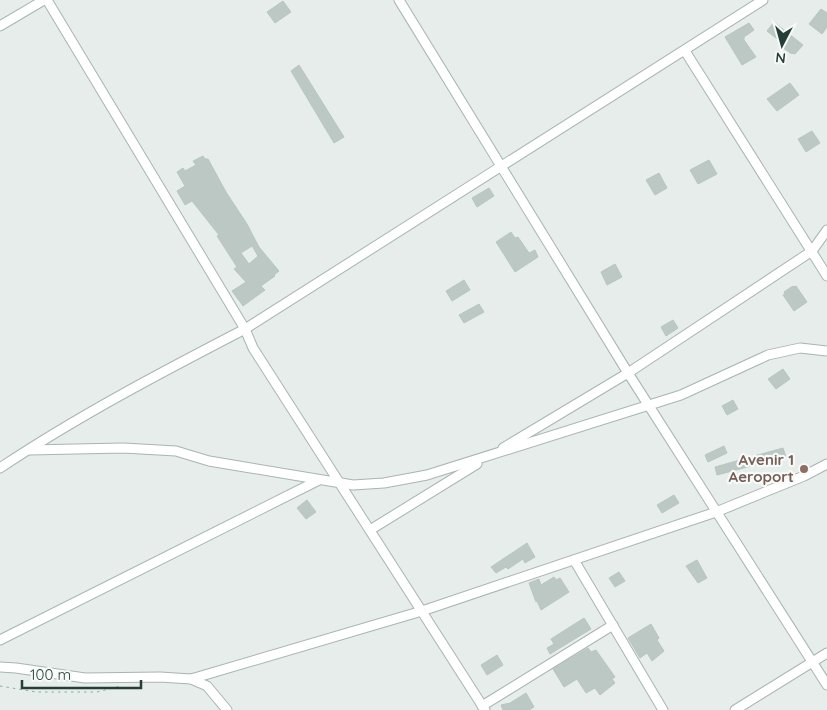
<svg xmlns="http://www.w3.org/2000/svg" width="827" height="710" font-family="Quicksand,sans-serif">
  <style>
    .building { fill: #bbc8c3; stroke: #b9c6c0; fill-rule: evenodd }
    .lines { fill: none; stroke-linecap: round; stroke-linejoin: round }
    .street-casing { stroke: #a9b5b1; stroke-width: 11 }
    .path { stroke: #89aea2; stroke-width: 1; stroke-dasharray: 2.5 4; stroke-linecap: butt }
    .street { stroke: #fff; stroke-width: 9 }
    .education-dot { fill: #8d6e63; stroke: #f6faf8; stroke-width: 2 }
    .labels { text-anchor: middle; stroke-width: 4.5; stroke-linejoin: round; paint-order: stroke }
    .education-label { font-size: 15px; font-weight: bold; fill: #785e54; stroke: #f6faf8; text-anchor: end }
  </style>
  <rect width="100%" height="100%" fill="#e6edea"/>
  <g class="building">
    <path d="M 283,1 L 291,12 L 275,23 L 267,12 Z"/>
    <path d="M 821,9 L 827,13 L 827,27 L 822,34 L 809,24 Z"/>
    <path d="M 774,22 L 803,45 L 795,54 L 793,53 L 792,54 L 783,48 L 785,45 L 767,31 Z"/>
    <path d="M 749,23 L 754,30 L 744,37 L 744,40 L 756,57 L 742,65 L 725,37 Z"/>
    <path d="M 299,65 L 344,137 L 334,143 L 291,71 Z"/>
    <path d="M 790,83 L 799,95 L 777,111 L 767,99 Z"/>
    <path d="M 812,131 L 820,143 L 806,152 L 798,139 Z"/>
    <path d="M 203,156 L 205,159 L 208,159 L 226,192 L 247,224 L 259,247 L 279,271 L 274,275 L 275,276 L 261,286 L 265,290 L 243,306 L 232,291 L 246,282 L 234,269 L 237,267 L 217,236 L 219,235 L 192,201 L 185,205 L 177,191 L 185,186 L 177,172 L 183,168 L 185,171 L 196,165 L 193,161 ZM 252,246 L 258,256 L 249,264 L 241,253 Z"/>
    <path d="M 709,160 L 717,174 L 698,184 L 690,170 Z"/>
    <path d="M 659,173 L 667,188 L 655,195 L 646,180 Z"/>
    <path d="M 489,188 L 494,196 L 477,207 L 472,198 Z"/>
    <path d="M 511,232 L 515,238 L 518,237 L 529,253 L 535,250 L 538,257 L 515,272 L 496,242 Z"/>
    <path d="M 615,264 L 622,277 L 607,285 L 601,272 Z"/>
    <path d="M 464,280 L 470,290 L 452,301 L 446,291 Z"/>
    <path d="M 793,286 L 794,287 L 796,286 L 807,302 L 794,311 L 783,295 L 785,294 L 784,292 Z"/>
    <path d="M 479,304 L 484,312 L 464,323 L 459,315 Z"/>
    <path d="M 673,320 L 678,328 L 666,336 L 661,327 Z"/>
    <path d="M 783,369 L 790,379 L 776,389 L 768,379 Z"/>
    <path d="M 733,400 L 738,409 L 727,415 L 722,406 Z"/>
    <path d="M 724,446 L 727,453 L 708,462 L 705,455 Z"/>
    <path d="M 783,448 L 786,457 L 717,475 L 715,467 Z"/>
    <path d="M 674,495 L 679,503 L 662,513 L 657,505 Z"/>
    <path d="M 307,500 L 316,512 L 306,519 L 297,508 Z"/>
    <path d="M 527,543 L 535,557 L 525,563 L 523,559 L 508,569 L 506,567 L 496,573 L 491,567 Z"/>
    <path d="M 697,560 L 707,578 L 698,583 L 686,566 Z"/>
    <path d="M 619,572 L 625,581 L 615,587 L 609,578 Z"/>
    <path d="M 554,577 L 556,580 L 560,578 L 569,592 L 541,610 L 537,601 L 536,602 L 529,583 L 539,579 L 541,585 Z"/>
    <path d="M 584,618 L 591,629 L 550,654 L 547,648 L 554,644 L 551,639 Z"/>
    <path d="M 651,624 L 659,638 L 657,640 L 664,651 L 652,661 L 647,653 L 640,658 L 628,638 Z"/>
    <path d="M 588,648 L 591,652 L 596,650 L 615,677 L 612,679 L 615,683 L 600,695 L 595,688 L 586,693 L 577,679 L 564,687 L 553,669 Z"/>
    <path d="M 497,655 L 503,665 L 487,675 L 481,665 Z"/>
    <path d="M 526,693 L 534,707 L 529,710 L 503,710 L 501,705 L 510,703 Z"/>
  </g>
  <g class="lines">
    <defs>
      <g id="street">
        <path d="M 47,0 L 245,329 L 253,348 L 485,710"/>
        <path d="M 399,0 L 628,373 L 827,685"/>
        <path d="M 0,26 L 44,0"/>
        <path d="M 685,51 L 827,276"/>
        <path d="M 503,448 L 628,373 L 812,251 L 827,230"/>
        <path d="M 29,450 L 123,448 L 176,451 L 209,461 L 353,485 L 384,483 L 427,475 L 681,395 L 768,355 L 800,348 L 827,351"/>
        <path d="M 0,468 C 78,416 162,372 245,329 L 763,0"/>
        <path d="M 370,530 L 477,464"/>
        <path d="M 574,560 L 663,710"/>
        <path d="M 0,640 L 319,480"/>
        <path d="M 0,667 L 16,668 L 85,678 L 160,677 L 191,679 L 207,686 L 227,710"/>
        <path d="M 191,679 L 422,611 L 716,512 L 804,476 L 827,464"/>
        <path d="M 482,706 L 613,625"/>
        <path d="M 735,710 L 827,653"/>
      </g>
    </defs>
    <use href="#street" class="street-casing"/>
    <path class="path" d="M 0,686 L 36,692 L 97,692 L 121,686"/>
    <use href="#street" class="street"/>
  </g>
  <circle class="education-dot" cx="804" cy="469" r="5"/>
  <g class="labels">
    <g class="education-label">
      <text x="794" y="465">Avenir 1<tspan x="794" dy="17">Aeroport</tspan></text>
    </g>
  </g>
  <g transform="translate(782 45) rotate(186)" stroke="#f6faf8" stroke-width="4" paint-order="stroke">
  <path d="M0-4L9 19L0 12L-9 19Z" fill="#263e37"/>
  <text y="-8" font-size="14" font-weight="bold" text-anchor="middle" fill="#263e37">N</text>
  </g>
  <path d="M22 680v8h119v-8" fill="none" stroke="#263e37" stroke-width="2.5"/>
  <text x="30" y="680" font-size="15" fill="#263e37" stroke="#f6faf8" stroke-width="4" paint-order="stroke">100 m</text>
</svg>
